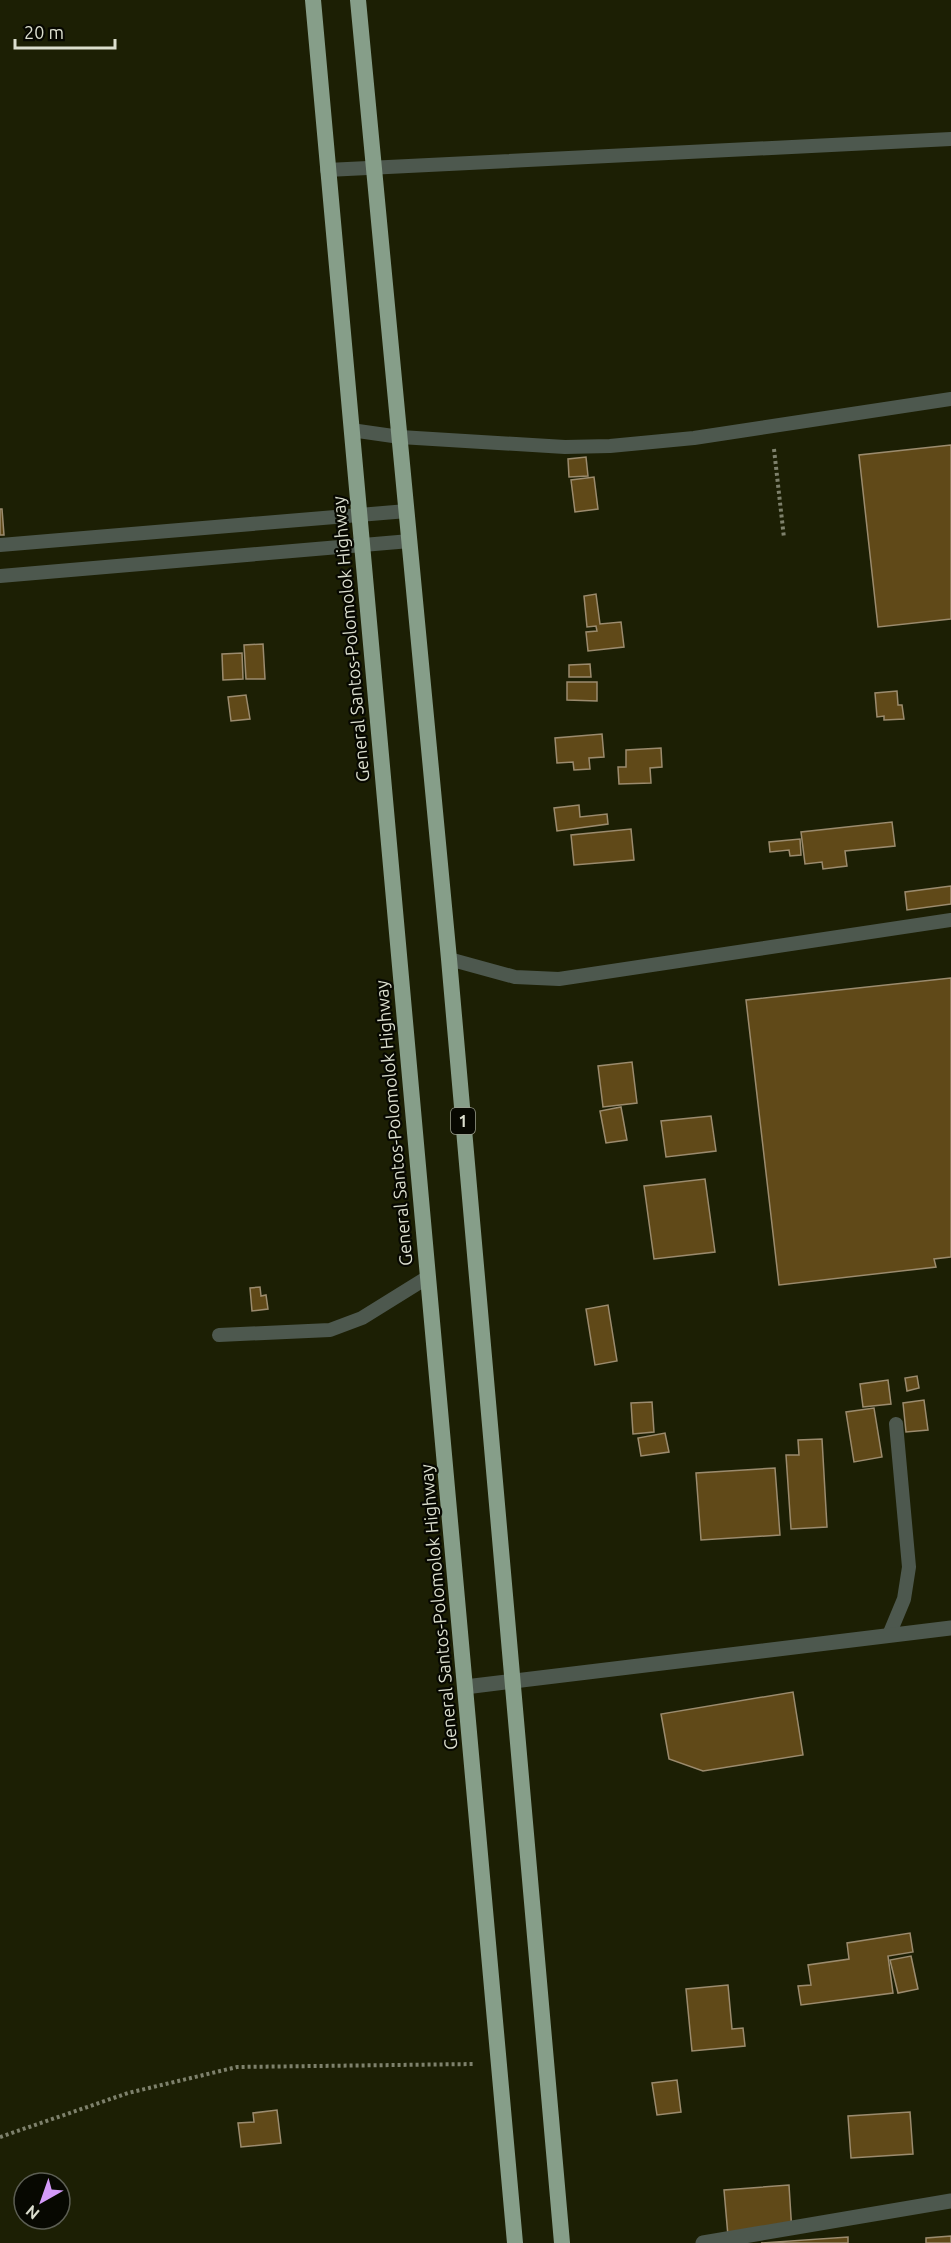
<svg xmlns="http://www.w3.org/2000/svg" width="951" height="2243" font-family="Ubuntu,sans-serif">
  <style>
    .building { fill: #604918; stroke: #9b8b6e; stroke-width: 1.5 }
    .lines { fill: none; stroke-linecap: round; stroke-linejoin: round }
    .path { stroke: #7e816c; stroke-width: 4; stroke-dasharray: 3 3; stroke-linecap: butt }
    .service { stroke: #4d584e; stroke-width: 14 }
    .minor { stroke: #4d584e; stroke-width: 15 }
    .trunk { stroke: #869e89; stroke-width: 16 }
    .labels { text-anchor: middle; stroke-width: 4.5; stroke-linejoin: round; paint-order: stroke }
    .shield { fill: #070801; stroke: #9b9e90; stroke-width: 1.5 }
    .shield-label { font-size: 16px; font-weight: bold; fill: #dbdece }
    .street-label { font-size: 18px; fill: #dbdece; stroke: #070801 }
  </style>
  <rect width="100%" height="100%" fill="#1c1f04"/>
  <g class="building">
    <path d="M 951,445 L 951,619 L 878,627 L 859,455 Z"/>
    <path d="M 586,457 L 588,476 L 569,477 L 568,459 Z"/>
    <path d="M 594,477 L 598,509 L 575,512 L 571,480 Z"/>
    <path d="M 0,509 L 2,509 L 4,535 L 0,535 Z"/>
    <path d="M 596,594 L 600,624 L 621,622 L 624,647 L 588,651 L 586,632 L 597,631 L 596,626 L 587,627 L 584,596 Z"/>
    <path d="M 263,644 L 265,679 L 246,679 L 244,645 Z"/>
    <path d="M 242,653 L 243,679 L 223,680 L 222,654 Z"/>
    <path d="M 590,664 L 591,677 L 569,677 L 569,665 Z"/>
    <path d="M 567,682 L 597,682 L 597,701 L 567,700 Z"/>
    <path d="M 897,691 L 898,705 L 902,705 L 904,719 L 884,720 L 884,716 L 877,717 L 875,693 Z"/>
    <path d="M 246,695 L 250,719 L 231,721 L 228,697 Z"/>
    <path d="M 602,734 L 604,757 L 589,758 L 590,769 L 574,770 L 573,762 L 557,763 L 555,738 Z"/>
    <path d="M 661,748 L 662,767 L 650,768 L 651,783 L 619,784 L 618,767 L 626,767 L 626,750 Z"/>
    <path d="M 579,805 L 580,817 L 607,814 L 608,824 L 557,831 L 554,808 Z"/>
    <path d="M 892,822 L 895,846 L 845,851 L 847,866 L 823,869 L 822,862 L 805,864 L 801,832 Z"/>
    <path d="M 631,829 L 634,860 L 574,865 L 571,835 Z"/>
    <path d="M 800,839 L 801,855 L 790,856 L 789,850 L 770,852 L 769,842 Z"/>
    <path d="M 951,886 L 951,904 L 907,910 L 905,892 Z"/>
    <path d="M 951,978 L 951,1257 L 934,1259 L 936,1267 L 779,1285 L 746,1000 Z"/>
    <path d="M 632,1062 L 637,1103 L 603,1107 L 598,1066 Z"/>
    <path d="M 621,1107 L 627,1140 L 606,1143 L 600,1111 Z"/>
    <path d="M 711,1116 L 716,1151 L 666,1157 L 661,1121 Z"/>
    <path d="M 705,1179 L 715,1252 L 654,1259 L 644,1186 Z"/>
    <path d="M 260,1287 L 261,1296 L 266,1295 L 268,1309 L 252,1311 L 250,1288 Z"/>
    <path d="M 608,1305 L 617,1361 L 595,1365 L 586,1309 Z"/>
    <path d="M 917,1376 L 919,1388 L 907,1391 L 905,1378 Z"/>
    <path d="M 888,1380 L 891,1404 L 863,1407 L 860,1384 Z"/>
    <path d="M 924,1400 L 928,1430 L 906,1432 L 903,1403 Z"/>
    <path d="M 652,1402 L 654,1432 L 633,1434 L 631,1403 Z"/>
    <path d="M 874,1408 L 882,1457 L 854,1462 L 846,1412 Z"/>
    <path d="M 665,1433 L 669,1452 L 641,1456 L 638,1438 Z"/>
    <path d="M 822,1439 L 827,1527 L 791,1529 L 786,1455 L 799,1455 L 798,1440 Z"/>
    <path d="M 775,1468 L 780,1535 L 701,1540 L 696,1473 Z"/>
    <path d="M 793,1692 L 803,1755 L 703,1771 L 669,1759 L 661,1714 Z"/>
    <path d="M 910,1933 L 913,1952 L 888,1956 L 893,1993 L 801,2005 L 798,1986 L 811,1985 L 808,1965 L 849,1959 L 847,1943 Z"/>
    <path d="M 911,1956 L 918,1989 L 898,1993 L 890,1960 Z"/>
    <path d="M 728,1985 L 732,2029 L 743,2028 L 745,2046 L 692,2051 L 686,1989 Z"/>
    <path d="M 677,2080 L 681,2112 L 657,2115 L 652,2083 Z"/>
    <path d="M 277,2110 L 281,2143 L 241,2147 L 238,2123 L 254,2122 L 253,2113 Z"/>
    <path d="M 910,2112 L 913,2154 L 851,2158 L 848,2116 Z"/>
    <path d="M 789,2185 L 792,2233 L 728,2236 L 724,2190 Z"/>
    <path d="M 951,2236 L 951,2243 L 926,2243 L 926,2238 Z"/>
    <path d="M 848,2237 L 848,2243 L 761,2243 Z"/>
  </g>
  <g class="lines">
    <g class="path">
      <path d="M 774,449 L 784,538"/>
      <path d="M 0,2137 L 128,2093 L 237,2067 L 475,2064"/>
    </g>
    <g class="service">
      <path d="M 327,170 L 951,139"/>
      <path d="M 351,430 L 400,437 L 565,447 L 610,446 L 694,438 L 951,399"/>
      <path d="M 0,545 L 407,511"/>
      <path d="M 0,576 L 410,541"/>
      <path d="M 449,959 L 515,977 L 559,979 L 951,920"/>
      <path d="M 219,1335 L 330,1330 L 362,1318 L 428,1277"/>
      <path d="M 889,1635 L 904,1599 L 909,1567 L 896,1424"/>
    </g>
    <g class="minor">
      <path d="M 465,1687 L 951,1628"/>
      <path d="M 703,2243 L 951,2201"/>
    </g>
    <g class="trunk">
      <path d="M 313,0 L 515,2243"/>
      <path d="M 358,0 L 449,959 L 562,2243"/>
    </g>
  </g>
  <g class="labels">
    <rect class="shield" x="451" y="1108" width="24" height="26" rx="4.5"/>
    <g class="shield-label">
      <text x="463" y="1127">1</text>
    </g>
    <g class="street-label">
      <text transform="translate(351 639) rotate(-95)" y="6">General Santos-Polomolok Highway</text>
      <text transform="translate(394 1123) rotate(-95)" y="6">General Santos-Polomolok Highway</text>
      <text transform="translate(439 1607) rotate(-95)" y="6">General Santos-Polomolok Highway</text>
    </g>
  </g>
  <g transform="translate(42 2201) rotate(220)"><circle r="28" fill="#070801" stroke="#5c5e53" stroke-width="1.5"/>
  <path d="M0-4.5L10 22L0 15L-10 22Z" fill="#d59bfa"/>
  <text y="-9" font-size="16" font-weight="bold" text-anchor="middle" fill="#dbdece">N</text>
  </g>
  <path d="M15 39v9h100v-9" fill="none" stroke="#dbdece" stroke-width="3"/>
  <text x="24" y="39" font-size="18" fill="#dbdece" stroke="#070801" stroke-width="4.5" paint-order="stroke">20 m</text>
</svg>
